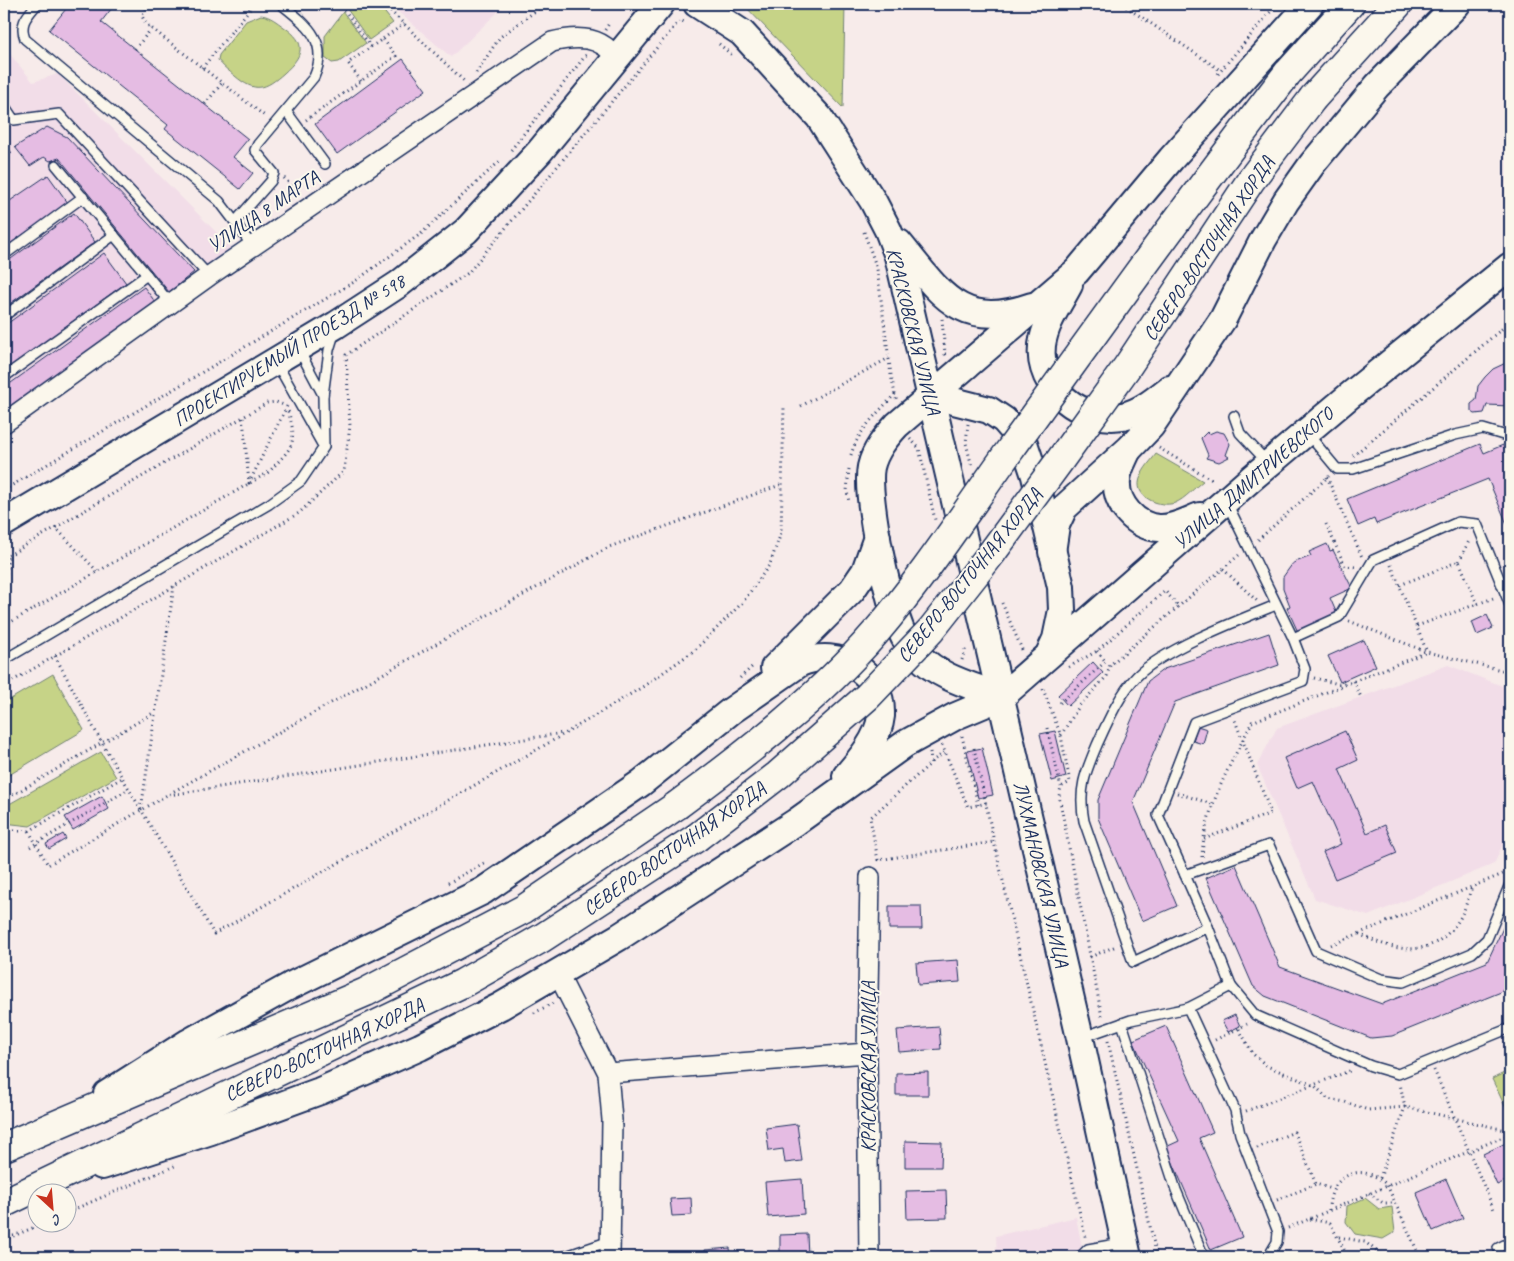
<svg xmlns="http://www.w3.org/2000/svg" width="1514" height="1261" font-family="Caveat,sans-serif">
  <style>
    .built { fill: #f2dde8 }
    .green { fill: #c6d387; stroke: #708172 }
    .building { fill: #e5bce3; stroke: #1b2f5e }
    .lines { fill: none; stroke-linecap: round; stroke-linejoin: round }
    .lane-casing { stroke: #1b2f5e; stroke-width: 12 }
    .street-casing { stroke: #1b2f5e; stroke-width: 22 }
    .secondary-casing { stroke: #1b2f5e; stroke-width: 30 }
    .highway-casing { stroke: #1b2f5e; stroke-width: 31 }
    .path { stroke: #1b2f5e; stroke-width: 3; stroke-dasharray: 1 4; stroke-linecap: butt }
    .lane { stroke: #fbf7ec; stroke-width: 9 }
    .street { stroke: #fbf7ec; stroke-width: 19 }
    .secondary { stroke: #fbf7ec; stroke-width: 26 }
    .highway { stroke: #fbf7ec; stroke-width: 28 }
    .highway-bridge-casing { stroke: #1b2f5e; stroke-width: 31; stroke-linecap: butt }
    .highway-bridge { stroke: #fbf7ec; stroke-width: 28 }
    .labels { text-anchor: middle; stroke-width: 4; stroke-linejoin: round; paint-order: stroke }
    .street-label { font-size: 20px; fill: #1b2f5e; stroke: #fbf7ec }
  </style>
  <rect width="100%" height="100%" fill="#f7ebea"/>
  <filter id="ink" filterUnits="userSpaceOnUse"><feTurbulence type="fractalNoise" baseFrequency=".02" numOctaves="2"/><feDisplacementMap in="SourceGraphic" scale="10" xChannelSelector="R" yChannelSelector="G"/><feConvolveMatrix kernelMatrix="1 2 1 2 8 2 1 2 1" color-interpolation-filters="sRGB"/></filter>
  <g filter="url(#ink)">
    <g class="built">
      <path d="M 389,4 L 506,4 L 451,57 Z"/>
      <path d="M 4,47 L 33,82 L 58,74 L 235,251 L 4,415 Z"/>
      <path d="M 1448,665 L 1510,689 L 1510,829 L 1494,864 L 1368,916 L 1315,899 L 1257,765 L 1277,728 Z"/>
      <path d="M 1076,1217 L 1084,1257 L 997,1257 L 996,1236 Z"/>
    </g>
    <g class="green">
      <path d="M 351,4 L 378,4 L 393,23 L 369,40 L 347,9 Z"/>
      <path d="M 743,4 L 845,4 L 843,108 Z"/>
      <path d="M 343,12 L 366,43 L 339,62 L 332,63 L 325,58 L 325,36 Z"/>
      <path d="M 261,15 C 270,16 277,22 284,27 C 308,43 303,56 284,73 C 265,90 255,93 235,76 C 229,71 222,66 218,60 L 219,55 L 246,21 Z"/>
      <path d="M 1156,454 L 1203,481 C 1195,487 1185,499 1175,503 C 1160,508 1131,497 1141,476 C 1144,468 1151,461 1156,454 Z"/>
      <path d="M 53,674 L 84,730 L 4,778 L 4,703 Z"/>
      <path d="M 101,752 L 116,777 L 30,826 L 4,823 L 4,807 Z"/>
      <path d="M 1510,1070 L 1510,1117 L 1492,1079 Z"/>
      <path d="M 1365,1198 L 1379,1209 L 1392,1207 L 1395,1232 L 1383,1239 L 1355,1234 L 1346,1222 L 1347,1206 Z"/>
    </g>
    <g class="building">
      <path d="M 70,4 L 115,4 L 101,22 L 248,139 L 233,157 L 253,173 L 240,189 L 165,129 L 168,125 L 49,30 Z"/>
      <path d="M 403,59 L 426,90 L 337,154 L 315,124 Z"/>
      <path d="M 47,127 L 67,137 L 194,272 L 169,292 L 59,158 L 50,161 L 44,157 L 30,166 L 15,147 Z"/>
      <path d="M 4,143 L 12,153 L 4,159 Z"/>
      <path d="M 48,175 L 68,203 L 4,248 L 4,205 Z"/>
      <path d="M 74,213 L 95,242 L 4,308 L 4,264 Z"/>
      <path d="M 104,253 L 126,283 L 4,371 L 4,326 Z"/>
      <path d="M 144,287 L 156,303 L 4,412 L 4,388 Z"/>
      <path d="M 1510,361 L 1510,406 L 1487,405 L 1484,413 L 1475,414 L 1471,411 L 1471,404 L 1476,400 L 1478,386 L 1485,377 L 1493,369 Z"/>
      <path d="M 1216,431 L 1224,433 L 1230,444 L 1226,455 L 1229,457 L 1219,462 L 1206,458 L 1208,455 L 1201,438 L 1207,432 L 1209,434 Z"/>
      <path d="M 1480,444 L 1484,453 L 1503,445 L 1510,462 L 1510,531 L 1488,479 L 1376,524 L 1374,519 L 1358,526 L 1347,499 Z"/>
      <path d="M 1327,544 L 1330,551 L 1333,550 L 1352,588 L 1330,598 L 1337,614 L 1298,632 L 1287,608 L 1290,606 L 1283,588 L 1283,577 L 1293,563 L 1311,556 L 1309,552 Z"/>
      <path d="M 1487,615 L 1493,628 L 1477,635 L 1472,622 Z"/>
      <path d="M 1269,633 L 1279,665 L 1175,702 L 1133,802 L 1177,906 L 1142,921 L 1098,818 L 1098,800 L 1148,681 L 1164,669 Z"/>
      <path d="M 1364,640 L 1376,666 L 1340,682 L 1328,656 Z"/>
      <path d="M 1093,662 L 1103,673 L 1068,706 L 1058,695 Z"/>
      <path d="M 1197,726 L 1207,729 L 1203,744 L 1193,741 Z"/>
      <path d="M 1055,731 L 1066,777 L 1052,781 L 1040,734 Z"/>
      <path d="M 1345,731 L 1358,760 L 1339,769 L 1367,833 L 1385,825 L 1397,853 L 1335,879 L 1323,852 L 1341,844 L 1313,781 L 1297,788 L 1284,758 Z"/>
      <path d="M 982,748 L 993,795 L 978,798 L 967,751 Z"/>
      <path d="M 102,796 L 109,809 L 73,830 L 65,817 Z"/>
      <path d="M 63,834 L 66,839 L 49,849 L 46,844 Z"/>
      <path d="M 1236,865 L 1280,967 L 1382,1004 L 1487,962 L 1510,913 L 1510,981 L 1501,992 L 1392,1036 L 1371,1038 L 1265,996 L 1253,986 L 1206,878 Z"/>
      <path d="M 889,906 L 921,906 L 922,929 L 889,929 Z"/>
      <path d="M 958,960 L 960,982 L 918,985 L 916,963 Z"/>
      <path d="M 1235,1015 L 1240,1026 L 1228,1032 L 1222,1021 Z"/>
      <path d="M 1166,1026 L 1213,1132 L 1199,1138 L 1242,1237 L 1211,1250 L 1166,1147 L 1179,1141 L 1133,1040 Z"/>
      <path d="M 939,1027 L 941,1049 L 899,1052 L 897,1030 Z"/>
      <path d="M 928,1072 L 928,1095 L 896,1095 L 896,1073 Z"/>
      <path d="M 797,1124 L 802,1161 L 785,1163 L 783,1149 L 769,1151 L 766,1128 Z"/>
      <path d="M 905,1141 L 942,1142 L 941,1167 L 905,1167 Z"/>
      <path d="M 1510,1141 L 1510,1179 L 1497,1185 L 1483,1154 Z"/>
      <path d="M 802,1179 L 804,1214 L 768,1217 L 765,1182 Z"/>
      <path d="M 1446,1179 L 1463,1218 L 1433,1231 L 1416,1192 Z"/>
      <path d="M 946,1190 L 947,1218 L 907,1219 L 906,1191 Z"/>
      <path d="M 691,1198 L 692,1215 L 672,1216 L 670,1199 Z"/>
      <path d="M 807,1234 L 808,1257 L 780,1257 L 780,1235 Z"/>
      <path d="M 730,1248 L 731,1257 L 705,1257 L 705,1250 Z"/>
      <path d="M 947,1252 L 948,1257 L 908,1257 L 908,1253 Z"/>
    </g>
    <g class="lines">
      <defs>
        <g id="lane">
          <path d="M 37,4 C 27,16 19,23 25,39 L 219,201 L 235,222 L 271,181 L 274,173 L 255,150 L 258,144 L 314,77 C 330,41 306,24 281,4"/>
          <path d="M 4,105 L 14,120 L 59,114 L 209,276"/>
          <path d="M 286,111 L 325,164"/>
          <path d="M 56,165 L 170,303"/>
          <path d="M 235,222 L 252,246"/>
          <path d="M 4,255 L 83,197"/>
          <path d="M 4,316 L 114,235"/>
          <path d="M 299,350 L 323,395"/>
          <path d="M 276,362 L 322,444"/>
          <path d="M 4,377 L 147,275"/>
          <path d="M 1234,416 L 1240,433 L 1267,462"/>
          <path d="M 1308,434 L 1337,469 L 1353,469 L 1455,435 L 1483,429 L 1510,437"/>
          <path d="M 1227,503 L 1293,638 L 1305,669 L 1303,681 L 1194,722 L 1158,815 L 1185,875 L 1269,845 L 1316,951 L 1381,979 L 1403,982 L 1472,953 L 1487,939 L 1510,884"/>
          <path d="M 1293,638 L 1339,617 L 1373,560 L 1458,522 L 1477,524 L 1510,605"/>
          <path d="M 4,660 L 269,504 L 301,481 L 324,447 L 323,396 L 329,350 L 334,334"/>
          <path d="M 1185,875 L 1208,927 L 1133,962 L 1084,821 C 1078,790 1085,773 1097,745 C 1107,723 1120,693 1137,676 C 1164,649 1239,620 1276,605"/>
          <path d="M 1208,927 L 1231,986"/>
          <path d="M 1122,1023 L 1176,1190 L 1204,1257"/>
          <path d="M 1083,1037 L 1131,1020 L 1188,1008"/>
          <path d="M 1498,1248 L 1510,1242"/>
          <path d="M 563,1257 L 610,1241"/>
          <path d="M 1080,1257 L 1088,1249 L 1122,1243"/>
          <path d="M 1268,1257 L 1277,1242 L 1278,1232 L 1240,1134 L 1235,1110 L 1188,1008 L 1231,986 L 1255,1015 L 1371,1066 L 1398,1074 L 1510,1028"/>
        </g>
        <g id="street">
          <path d="M 4,423 L 209,276 L 552,42 C 576,36 602,35 616,59"/>
          <path d="M 558,974 L 608,1073 L 612,1120 L 610,1257"/>
          <path d="M 608,1073 L 867,1053"/>
          <path d="M 869,1257 L 867,1053 L 870,877"/>
        </g>
        <g id="secondary">
          <path d="M 697,4 L 742,33 L 819,117 L 873,201 L 888,230 L 898,256 L 1080,1038 L 1128,1257"/>
          <path d="M 899,243 C 941,294 960,331 1032,306"/>
          <path d="M 1069,285 C 1059,304 1045,323 1042,345 C 1037,389 1082,423 1123,416 C 1141,412 1155,400 1169,389"/>
          <path d="M 930,395 L 989,410 L 1004,420 L 1024,443 L 1035,476 L 1061,587 L 1062,610 L 1056,639 L 1050,652"/>
          <path d="M 1127,452 C 1123,461 1117,471 1117,481 C 1115,504 1136,527 1159,528 C 1173,529 1187,521 1200,516"/>
          <path d="M 4,523 L 336,325 L 399,284 L 466,231 L 540,151 L 661,4"/>
          <path d="M 1052,552 L 1056,525 L 1064,508 L 1129,449 L 1151,426 L 1223,319 L 1263,240 L 1286,201 L 1313,163 L 1377,86 L 1457,4"/>
          <path d="M 774,668 L 852,590 L 865,571 L 877,537"/>
          <path d="M 1001,697 C 974,686 939,678 919,656 C 915,652 910,647 907,642 C 890,617 865,496 871,467 C 875,450 886,437 897,425 L 1077,271 L 1171,159 L 1310,4"/>
          <path d="M 107,1094 L 189,1042 L 290,986 L 483,891 L 641,783 L 731,711 L 800,663 C 839,647 883,671 881,716 C 879,738 859,761 846,776"/>
          <path d="M 102,1166 L 211,1131 L 320,1091 L 420,1047 L 501,1006 L 619,937 L 796,822 L 905,744 L 956,716 L 1001,697 L 1253,477 L 1348,397 L 1510,266"/>
        </g>
        <g id="highway">
          <path d="M 1287,74 L 1350,4"/>
          <path d="M 1313,98 L 1398,4"/>
          <path d="M 4,1147 L 366,992 L 524,909 L 676,806"/>
          <path d="M 4,1203 L 463,983 L 542,938 L 696,838"/>
        </g>
      </defs>
      <use href="#lane" class="lane-casing"/>
      <use href="#street" class="street-casing"/>
      <use href="#secondary" class="secondary-casing"/>
      <use href="#highway" class="highway-casing"/>
      <g class="path">
        <path d="M 148,4 L 142,16 L 146,24 L 266,117"/>
        <path d="M 336,4 L 346,12 L 371,47"/>
        <path d="M 383,4 L 466,83"/>
        <path d="M 1122,4 L 1220,70"/>
        <path d="M 605,30 L 610,22"/>
        <path d="M 719,44 L 733,56"/>
        <path d="M 135,49 L 152,28"/>
        <path d="M 202,68 L 254,4"/>
        <path d="M 476,73 L 500,37 L 545,4"/>
        <path d="M 1218,74 L 1277,4"/>
        <path d="M 361,81 L 348,63 L 404,24"/>
        <path d="M 205,104 L 222,83"/>
        <path d="M 306,120 L 396,56 L 383,39"/>
        <path d="M 511,150 L 586,55"/>
        <path d="M 284,178 L 301,195"/>
        <path d="M 864,232 L 877,269 L 891,375 L 896,399"/>
        <path d="M 942,319 L 945,354 L 949,354"/>
        <path d="M 801,406 L 889,358"/>
        <path d="M 243,418 L 249,483 L 287,406"/>
        <path d="M 968,424 L 966,443 L 972,467"/>
        <path d="M 910,439 L 919,448 L 935,520"/>
        <path d="M 1159,448 L 1214,481"/>
        <path d="M 851,455 C 858,430 877,414 895,394"/>
        <path d="M 1353,456 L 1510,322"/>
        <path d="M 849,469 L 847,491 L 849,502"/>
        <path d="M 1327,477 L 1362,557"/>
        <path d="M 4,490 L 354,282 L 422,233 L 501,160"/>
        <path d="M 1326,524 L 1345,566 L 1356,567"/>
        <path d="M 55,527 L 97,571"/>
        <path d="M 1258,540 L 1329,476"/>
        <path d="M 4,558 L 267,403 L 276,402 L 286,406"/>
        <path d="M 1459,561 L 1470,539"/>
        <path d="M 1391,565 L 1427,652"/>
        <path d="M 1223,569 L 1257,601"/>
        <path d="M 4,583 L 9,555"/>
        <path d="M 1400,585 L 1459,561 L 1477,604"/>
        <path d="M 1002,603 L 1023,652"/>
        <path d="M 1349,621 L 1427,652"/>
        <path d="M 4,626 L 269,472 C 291,447 299,446 288,411"/>
        <path d="M 1417,626 L 1496,597"/>
        <path d="M 1097,651 L 1106,662"/>
        <path d="M 55,656 L 102,743 L 214,934 L 566,733 L 644,686 L 695,650 L 743,602 L 770,564 L 781,533 L 784,406"/>
        <path d="M 962,660 L 966,647"/>
        <path d="M 1069,667 L 1097,651 L 1165,591 L 1179,607"/>
        <path d="M 740,678 L 754,665"/>
        <path d="M 1314,678 L 1339,684 L 1344,683"/>
        <path d="M 1353,681 L 1361,697"/>
        <path d="M 4,686 L 299,513 L 344,471 L 350,426 L 346,355 L 468,273 L 680,20 L 686,23"/>
        <path d="M 1043,689 L 1061,736 L 1070,782 L 1061,787 L 1059,796 L 1102,1017"/>
        <path d="M 1060,703 L 1106,661"/>
        <path d="M 1047,728 L 1061,787"/>
        <path d="M 1061,735 L 1080,705 L 1107,676 L 1110,665 L 1239,555"/>
        <path d="M 962,736 L 978,805"/>
        <path d="M 942,745 L 968,807 L 987,803"/>
        <path d="M 974,748 L 994,842 L 1086,1240"/>
        <path d="M 930,752 L 931,763 L 870,818 L 878,860 L 994,842"/>
        <path d="M 931,762 L 945,752"/>
        <path d="M 1177,793 L 1212,804"/>
        <path d="M 169,795 L 563,733"/>
        <path d="M 4,800 L 155,712"/>
        <path d="M 141,810 L 174,586"/>
        <path d="M 4,831 L 29,831 L 48,865 L 167,795 L 609,547 L 783,484"/>
        <path d="M 29,831 L 122,778"/>
        <path d="M 1204,839 L 1271,813 L 1234,718"/>
        <path d="M 30,847 L 129,789"/>
        <path d="M 1202,857 C 1204,808 1231,764 1252,722 L 1427,652 L 1510,672"/>
        <path d="M 448,883 L 484,863"/>
        <path d="M 1359,934 C 1396,952 1432,960 1459,920 C 1465,910 1468,898 1472,887"/>
        <path d="M 1331,945 L 1503,874"/>
        <path d="M 1090,957 L 1116,946"/>
        <path d="M 534,1013 L 555,1002"/>
        <path d="M 1239,1029 L 1253,1054 L 1267,1066 L 1315,1086 L 1328,1099 L 1345,1102 L 1368,1110 L 1405,1107 L 1510,1131"/>
        <path d="M 1215,1040 L 1247,1024"/>
        <path d="M 1108,1041 L 1157,1257"/>
        <path d="M 1434,1070 L 1495,1212"/>
        <path d="M 1246,1111 L 1352,1070"/>
        <path d="M 1257,1148 L 1294,1132 L 1316,1184"/>
        <path d="M 1380,1178 L 1405,1107 L 1400,1084"/>
        <path d="M 1369,1193 L 1383,1203 L 1395,1203"/>
        <path d="M 1277,1200 L 1316,1184 L 1332,1189"/>
        <path d="M 1329,1210 C 1329,1175 1361,1160 1387,1185 L 1420,1257"/>
        <path d="M 68,1212 L 177,1165"/>
        <path d="M 1310,1219 L 1330,1223 L 1348,1257"/>
        <path d="M 1288,1228 L 1510,1134"/>
        <path d="M 1339,1237 L 1365,1242 L 1384,1257"/>
        <path d="M 4,1240 L 42,1224"/>
        <path d="M 539,1257 L 552,1252"/>
      </g>
      <use href="#lane" class="lane"/>
      <use href="#street" class="street"/>
      <use href="#secondary" class="secondary"/>
      <use href="#highway" class="highway"/>
      <defs>
        <g id="highway-bridge">
          <path d="M 676,806 C 745,755 819,698 876,632 C 925,575 966,511 1010,450 C 1101,324 1192,197 1287,74"/>
          <path d="M 696,838 L 778,775 L 868,696 L 931,630 L 991,554 L 1058,463 L 1127,367 L 1251,180 L 1313,98"/>
        </g>
      </defs>
      <use href="#highway-bridge" class="highway-bridge-casing"/>
      <use href="#highway-bridge" class="highway-bridge"/>
    </g>
  </g>
  <g class="labels">
    <g class="street-label">
      <text transform="translate(263 211) rotate(-34)" y="7">УЛИЦА 8 МАРТА</text>
      <text transform="translate(1208 248) rotate(-56)" y="7">СЕВЕРО-ВОСТОЧНАЯ ХОРДА</text>
      <text transform="translate(914 331) rotate(76)" y="7">КРАСКОВСКАЯ УЛИЦА</text>
      <text transform="translate(289 350) rotate(-32)" y="7">ПРОЕКТИРУЕМЫЙ ПРОЕЗД № 598</text>
      <text transform="translate(1253 478) rotate(-41)" y="7">УЛИЦА ДМИТРИЕВСКОГО</text>
      <text transform="translate(969 575) rotate(-51)" y="7">СЕВЕРО-ВОСТОЧНАЯ ХОРДА</text>
      <text transform="translate(674 848) rotate(-35)" y="7">СЕВЕРО-ВОСТОЧНАЯ ХОРДА</text>
      <text transform="translate(1042 874) rotate(77)" y="7">ЛУХМАНОВСКАЯ УЛИЦА</text>
      <text transform="translate(324 1049) rotate(-25)" y="7">СЕВЕРО-ВОСТОЧНАЯ ХОРДА</text>
      <text transform="translate(868 1067) rotate(-90)" y="7">КРАСКОВСКАЯ УЛИЦА</text>
    </g>
  </g>
  <rect width="1514" height="1261" fill="none" stroke="#fbf7ec" stroke-width="20"/>
  <rect x="10" y="10" width="1494" height="1241" fill="none" stroke="#1b2f5e" stroke-width="2" filter="url(#ink)"/>
  <g transform="translate(52 1208) rotate(154)"><circle r="24" fill="#fbf7ec" stroke="#a1a7b3"/>
  <path d="M0-4L9 19L0 12L-9 19Z" fill="#c8321e"/>
  <text y="-8" font-size="14" font-weight="bold" text-anchor="middle" fill="#1b2f5e">С</text>
  </g>
</svg>
